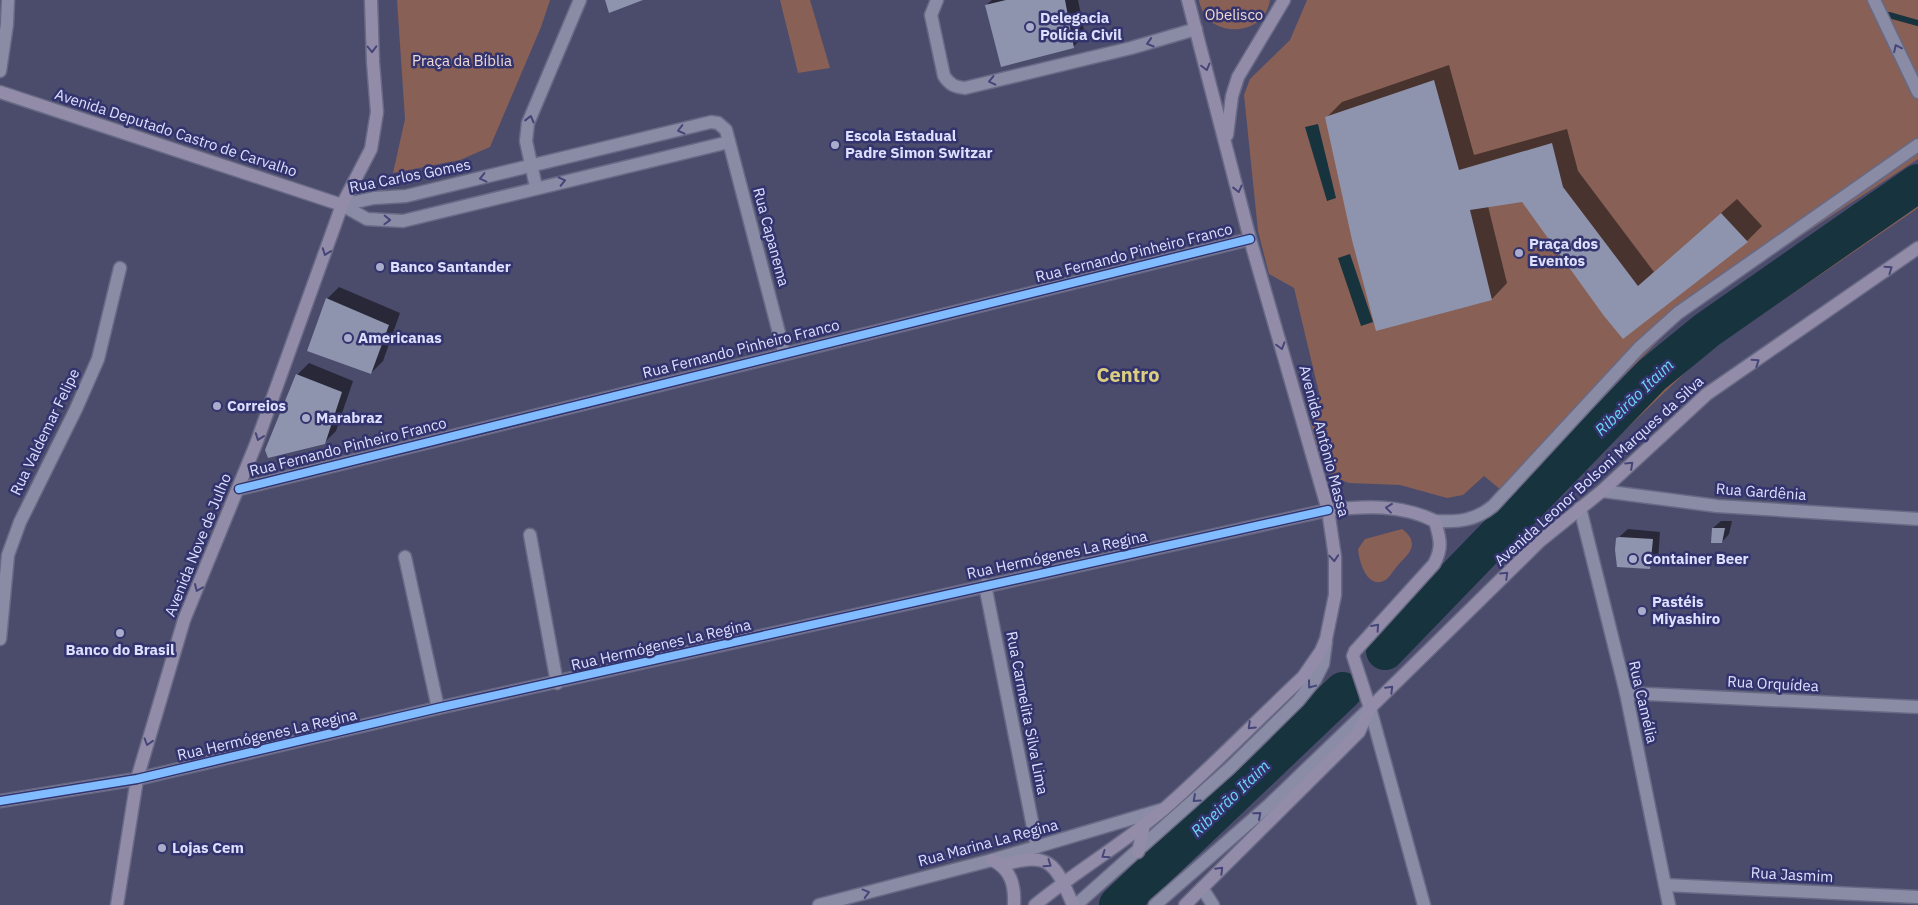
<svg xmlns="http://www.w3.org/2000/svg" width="1918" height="905" font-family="'IBM Plex Sans',sans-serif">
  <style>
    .green { fill: #886056 }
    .water { fill: #16333e }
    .shadow { fill: #0007 }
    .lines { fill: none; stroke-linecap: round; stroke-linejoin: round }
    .stream { stroke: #16333e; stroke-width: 6 }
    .river { stroke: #16333e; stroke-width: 38 }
    .building { fill: #8e94ad }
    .minor-casing { stroke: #686984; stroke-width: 15 }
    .major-casing { stroke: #686984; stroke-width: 15 }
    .minor { stroke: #8a8ba5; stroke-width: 12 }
    .major { stroke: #928ca8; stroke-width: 12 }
    .cycleway-casing { stroke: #33336e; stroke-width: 11 }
    .cycleway { stroke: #80bcff; stroke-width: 8 }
    .oneway { stroke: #444579 }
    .oneway2 { stroke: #46457a }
    .poi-dot { fill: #aaaccb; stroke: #33336e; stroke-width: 2 }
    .labels { text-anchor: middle; stroke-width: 5; stroke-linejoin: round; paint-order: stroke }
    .park-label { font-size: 15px; fill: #f0dad2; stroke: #33336e }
    .poi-label { font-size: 15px; font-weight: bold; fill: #dde1fe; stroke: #33336e; text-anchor: start }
    .street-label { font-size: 15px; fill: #dde1fe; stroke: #33336e }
    .water-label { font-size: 16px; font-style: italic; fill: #6ed6f5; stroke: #33336e }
    .district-label { font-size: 20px; font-weight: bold; fill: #dcce80; stroke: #33336e }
  </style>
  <rect width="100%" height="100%" fill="#4b4b6c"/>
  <g class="green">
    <path d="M 397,0 L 550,0 L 541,27 L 490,147 L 460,160 L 393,173 L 405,119 Z"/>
    <path d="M 780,0 L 810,0 L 830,68 L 798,73 Z"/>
    <path d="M 1199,0 L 1270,0 C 1264,39 1205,39 1199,0 Z"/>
    <path d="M 1307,0 L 1918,0 L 1918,159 L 1690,309 L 1506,494 L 1484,476 L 1463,495 L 1447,498 L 1400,485 L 1349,483 L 1330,476 L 1321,458 L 1309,425 L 1320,397 L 1294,288 L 1269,274 L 1258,231 L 1244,95 L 1250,79 L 1290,40 Z"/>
    <path d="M 1918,199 L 1918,208 L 1722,342 L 1691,367 L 1524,527 L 1519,521 L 1682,360 L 1704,341 Z"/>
    <path d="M 1402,529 C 1407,533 1412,537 1412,545 C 1411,553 1404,558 1399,564 C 1395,568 1391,575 1387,579 C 1368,592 1359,562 1358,549 L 1365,539 Z"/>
  </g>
  <g class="water">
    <path d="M 1318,124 L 1336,198 L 1327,201 L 1305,127 Z"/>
    <path d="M 1350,254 L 1373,322 L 1361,326 L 1338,258 Z"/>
  </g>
  <g class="shadow">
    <path d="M 992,0 L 1078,0 L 1085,35 L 1073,47 L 986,5 Z"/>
    <path d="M 1449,65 L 1474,155 L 1567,129 L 1578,171 L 1654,272 L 1737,199 L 1762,226 L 1747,241 L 1623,338 L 1523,200 L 1488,206 L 1507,283 L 1492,299 L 1377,329 L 1326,118 L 1342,102 Z"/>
    <path d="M 339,287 L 400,313 L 383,361 L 371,373 L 327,299 Z"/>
    <path d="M 309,363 L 353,381 L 336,431 L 324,443 L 297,375 Z"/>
    <path d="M 1721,521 L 1732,521 L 1729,534 L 1722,542 L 1713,528 Z"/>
    <path d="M 1628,529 L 1660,532 L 1658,560 L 1650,567 L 1618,538 Z"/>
  </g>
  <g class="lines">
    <path class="stream" d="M 1889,15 L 1918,23"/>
    <g class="river">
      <path d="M 1385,651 L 1652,375 L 1707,330 L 1918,183"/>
      <path d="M 1118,905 L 1343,691"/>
    </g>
  </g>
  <g class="building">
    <path d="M 605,0 L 643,0 L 609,13 Z"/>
    <path d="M 1006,0 L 1065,0 L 1074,48 L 1001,67 L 985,5 Z"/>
    <path d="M 1434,80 L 1459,170 L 1552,143 L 1563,187 L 1638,286 L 1721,213 L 1748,242 L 1623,339 L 1604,316 L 1522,202 L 1470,210 L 1492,300 L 1376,331 L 1352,240 L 1325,117 Z"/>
    <path d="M 326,298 L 389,325 L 371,374 L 307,351 Z"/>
    <path d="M 296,374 L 342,392 L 325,444 L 268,458 L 265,450 Z"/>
    <path d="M 1712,528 L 1725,528 L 1722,543 L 1711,543 Z"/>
    <path d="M 1619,537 L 1653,539 L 1650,569 L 1617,567 L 1615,550 L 1616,538 Z"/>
  </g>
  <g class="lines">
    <defs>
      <g id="minor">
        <path d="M 937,0 L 931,15 L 944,76 C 950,85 955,87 965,88 L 1131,48 L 1196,29"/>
        <path d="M 1874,0 L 1918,92"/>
        <path d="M 0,71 L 7,24 L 8,0"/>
        <path d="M 536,187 L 526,141 L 528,123 L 580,0"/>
        <path d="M 342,205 L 374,198 L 406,196 L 711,122 L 718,123 L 726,130 L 784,352"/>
        <path d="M 342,205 L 367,219 L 403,221 L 729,142"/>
        <path d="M 239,489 L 1250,239"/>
        <path d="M 1602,491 L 1717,506 L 1918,519"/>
        <path d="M 1580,508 L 1626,693 L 1669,905"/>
        <path d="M 1435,521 C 1458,522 1475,521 1493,506 L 1639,348 L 1678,313 L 1918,145"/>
        <path d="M 530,535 L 557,683"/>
        <path d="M 405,557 L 438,708"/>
        <path d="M 985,585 L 1037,847"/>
        <path d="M 0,639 L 8,555 L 20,522 L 76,409 L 98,359 L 120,268"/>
        <path d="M 1626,693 L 1918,707"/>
        <path d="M 0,801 L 137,779 L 438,708 L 1328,510"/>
        <path d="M 1665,885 L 1918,897"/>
        <path d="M 1202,888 L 1213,905"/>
        <path d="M 819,905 L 992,860 L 1164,809"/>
        <path d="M 1076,905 L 1230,768 L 1298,701 L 1315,680 L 1323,664 L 1326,642"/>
        <path d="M 1155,905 L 1268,806 L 1370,708 L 1424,905"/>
      </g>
      <g id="major">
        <path d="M 0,92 L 342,205"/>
        <path d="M 1227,135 L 1232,96 L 1238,77 L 1284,0"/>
        <path d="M 1328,510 C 1366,506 1400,504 1435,521 C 1440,539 1443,547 1434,564 L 1355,651 L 1353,656 L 1370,708"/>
        <path d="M 1138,852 L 1144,825"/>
        <path d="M 992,860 C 1011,869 1015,885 1014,905"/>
        <path d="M 1003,865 C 1050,851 1055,863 1073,905"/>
        <path d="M 117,905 L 137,779 L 184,620 L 256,444 L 342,205 L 371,149 L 377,112 L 373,62 L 371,0"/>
        <path d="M 1035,905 C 1076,871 1123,844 1164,809 C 1212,767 1256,721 1303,677 L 1321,651 L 1326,639 L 1335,595 L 1335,557 L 1328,510 L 1250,239 L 1188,0"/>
        <path d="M 1185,905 L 1359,732 L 1370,708 L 1540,541 L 1602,491 L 1707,394 L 1918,248"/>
      </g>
    </defs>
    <use href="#minor" class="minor-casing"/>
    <use href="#major" class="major-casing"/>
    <use href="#minor" class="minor"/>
    <use href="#major" class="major"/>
    <defs>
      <g id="cycleway">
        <path d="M 239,489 L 1250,239"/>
        <path d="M 0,801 L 137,779 L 438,708 L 1328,510"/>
      </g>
    </defs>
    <use href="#cycleway" class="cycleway-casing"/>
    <use href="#cycleway" class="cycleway"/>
  </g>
  <defs><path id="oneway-chevron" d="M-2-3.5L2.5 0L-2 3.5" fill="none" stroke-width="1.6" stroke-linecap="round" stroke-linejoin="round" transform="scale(1.25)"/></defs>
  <g class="oneway">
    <use href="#oneway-chevron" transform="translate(1150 43) rotate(163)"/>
    <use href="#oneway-chevron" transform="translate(1897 48) rotate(-116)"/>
    <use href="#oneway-chevron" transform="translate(992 81) rotate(167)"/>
    <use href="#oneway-chevron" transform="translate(530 119) rotate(-76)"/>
    <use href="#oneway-chevron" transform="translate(681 130) rotate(166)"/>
    <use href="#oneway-chevron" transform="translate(483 178) rotate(167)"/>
    <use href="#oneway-chevron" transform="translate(562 181) rotate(-13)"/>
    <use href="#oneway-chevron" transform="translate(387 220) rotate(2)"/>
    <use href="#oneway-chevron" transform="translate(1311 685) rotate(127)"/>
    <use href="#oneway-chevron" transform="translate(1196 799) rotate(138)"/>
    <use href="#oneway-chevron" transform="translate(1258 815) rotate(-41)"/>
    <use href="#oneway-chevron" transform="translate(866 893) rotate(-15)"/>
  </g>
  <g class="oneway2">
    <use href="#oneway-chevron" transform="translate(372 49) rotate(89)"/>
    <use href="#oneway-chevron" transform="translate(1206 67) rotate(75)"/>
    <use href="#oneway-chevron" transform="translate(1238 189) rotate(76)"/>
    <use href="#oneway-chevron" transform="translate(326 252) rotate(110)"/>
    <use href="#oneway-chevron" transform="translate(1889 269) rotate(-35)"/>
    <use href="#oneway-chevron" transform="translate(1281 346) rotate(74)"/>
    <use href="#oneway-chevron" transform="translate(1756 362) rotate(-34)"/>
    <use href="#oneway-chevron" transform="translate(259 437) rotate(110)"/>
    <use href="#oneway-chevron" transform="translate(1630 465) rotate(-43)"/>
    <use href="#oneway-chevron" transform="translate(1389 508) rotate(-173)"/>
    <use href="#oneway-chevron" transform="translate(1334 558) rotate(86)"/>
    <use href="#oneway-chevron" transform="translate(1505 575) rotate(-44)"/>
    <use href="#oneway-chevron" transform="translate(198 588) rotate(113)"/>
    <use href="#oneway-chevron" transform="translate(1376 627) rotate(-48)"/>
    <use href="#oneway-chevron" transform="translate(1390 689) rotate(-45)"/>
    <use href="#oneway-chevron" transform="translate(1251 726) rotate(136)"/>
    <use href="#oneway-chevron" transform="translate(148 742) rotate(107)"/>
    <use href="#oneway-chevron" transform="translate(1105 855) rotate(145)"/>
    <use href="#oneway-chevron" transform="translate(1048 864) rotate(35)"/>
    <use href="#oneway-chevron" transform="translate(1220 870) rotate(-45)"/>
  </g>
  <g class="poi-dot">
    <circle cx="1030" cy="27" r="5"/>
    <circle cx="835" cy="145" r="5"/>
    <circle cx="1519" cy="253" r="5"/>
    <circle cx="380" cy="267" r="5"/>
    <circle cx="348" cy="338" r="5"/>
    <circle cx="217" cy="406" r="5"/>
    <circle cx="306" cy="418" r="5"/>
    <circle cx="1633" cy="559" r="5"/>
    <circle cx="1642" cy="611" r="5"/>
    <circle cx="120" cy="633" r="5"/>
    <circle cx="162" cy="848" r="5"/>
  </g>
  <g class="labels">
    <g class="park-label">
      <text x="1234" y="20">Obelisco</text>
      <text x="462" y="66">Praça da Bíblia</text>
    </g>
    <g class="poi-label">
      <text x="1040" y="23">Delegacia<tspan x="1040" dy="17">Polícia Civil</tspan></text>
      <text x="845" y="141">Escola Estadual<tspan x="845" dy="17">Padre Simon Switzar</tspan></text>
      <text x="1529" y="249">Praça dos<tspan x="1529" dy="17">Eventos</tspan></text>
      <text x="390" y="272">Banco Santander</text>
      <text x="358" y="343">Americanas</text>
      <text x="227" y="411">Correios</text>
      <text x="316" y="423">Marabraz</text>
      <text x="1643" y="564">Container Beer</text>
      <text x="1652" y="607">Pastéis<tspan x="1652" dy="17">Miyashiro</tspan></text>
      <text x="120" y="655" text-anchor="middle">Banco do Brasil</text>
      <text x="172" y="853">Lojas Cem</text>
    </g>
    <g class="street-label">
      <text transform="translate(176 133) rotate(18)" y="5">Avenida Deputado Castro de Carvalho</text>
      <text transform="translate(410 176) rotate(-11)" y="5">Rua Carlos Gomes</text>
      <text transform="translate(771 237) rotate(75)" y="5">Rua Capanema</text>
      <text transform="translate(1134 253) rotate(-14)" y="5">Rua Fernando Pinheiro Franco</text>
      <text transform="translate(741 349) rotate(-14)" y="5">Rua Fernando Pinheiro Franco</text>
      <text transform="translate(45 432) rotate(-64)" y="5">Rua Valdemar Felipe</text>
      <text transform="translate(1324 441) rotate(75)" y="5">Avenida Antônio Massa</text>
      <text transform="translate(348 447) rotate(-14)" y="5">Rua Fernando Pinheiro Franco</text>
      <text transform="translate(1599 471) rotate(-42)" y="5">Avenida Leonor Bolsoni Marques da Silva</text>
      <text transform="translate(1761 492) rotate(4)" y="5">Rua Gardênia</text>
      <text transform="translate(198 545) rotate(-68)" y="5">Avenida Nove de Julho</text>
      <text transform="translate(1057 555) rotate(-12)" y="5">Rua Hermógenes La Regina</text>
      <text transform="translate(661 645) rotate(-13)" y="5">Rua Hermógenes La Regina</text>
      <text transform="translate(1773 684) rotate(3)" y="5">Rua Orquídea</text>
      <text transform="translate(1643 702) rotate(77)" y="5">Rua Camélia</text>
      <text transform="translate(1027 713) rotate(79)" y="5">Rua Carmelita Silva Lima</text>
      <text transform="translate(267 735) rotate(-13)" y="5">Rua Hermógenes La Regina</text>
      <text transform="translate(988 843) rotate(-15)" y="5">Rua Marina La Regina</text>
      <text transform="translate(1792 875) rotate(3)" y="5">Rua Jasmim</text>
    </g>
    <g class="water-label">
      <text transform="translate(1634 397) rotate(-44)" y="6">Ribeirão Itaim</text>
      <text transform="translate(1230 798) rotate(-44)" y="6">Ribeirão Itaim</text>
    </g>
    <g class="district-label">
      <text x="1128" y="382">Centro</text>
    </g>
  </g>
</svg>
